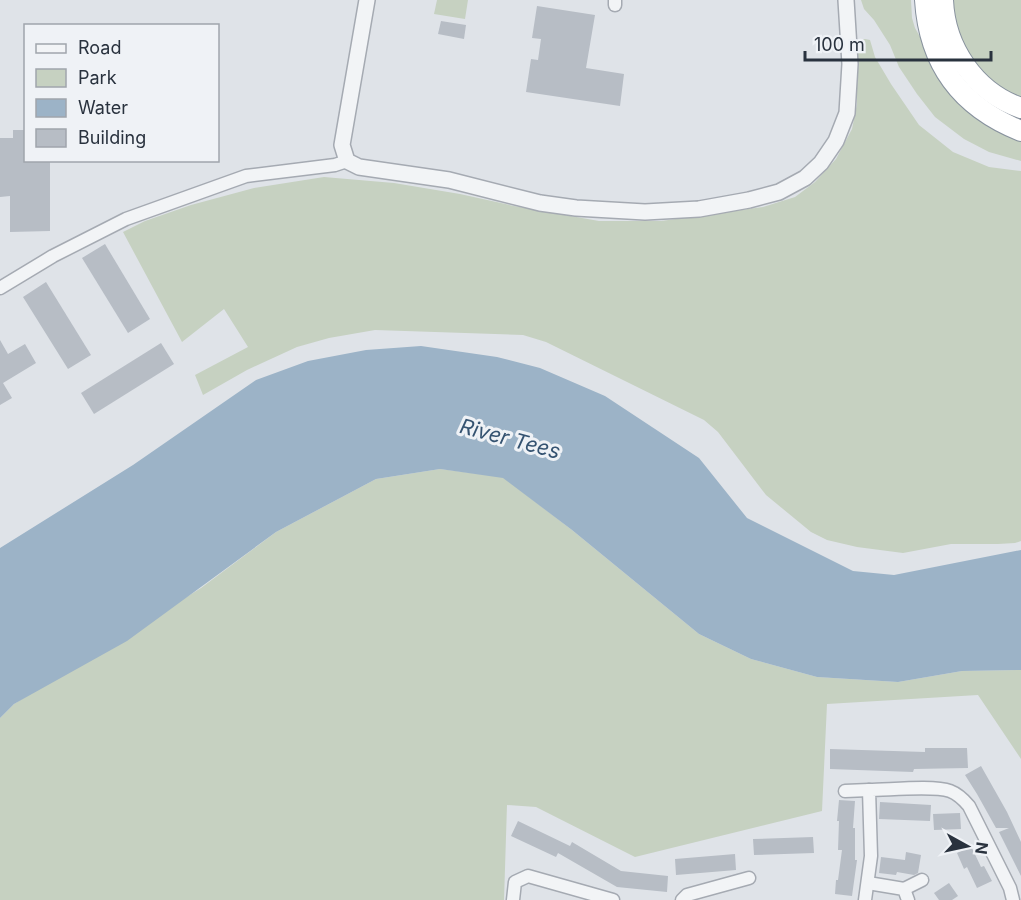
<svg xmlns="http://www.w3.org/2000/svg" width="1021" height="900" font-family="Inter,sans-serif">
  <style>
    .green { fill: #c6d1c1 }
    .water { fill: #9cb3c7 }
    .building { fill: #b7bdc5 }
    .lines { fill: none; stroke-linecap: round; stroke-linejoin: round }
    .minor-casing { stroke: #a5aab2; stroke-width: 15 }
    .tertiary-casing { stroke: #a5aab2; stroke-width: 18 }
    .trunk-casing { stroke: #88929e; stroke-width: 22 }
    .minor { stroke: #f2f4f6; stroke-width: 12 }
    .tertiary { stroke: #f2f4f6; stroke-width: 15 }
    .trunk { stroke: #fff; stroke-width: 20 }
    .labels { text-anchor: middle; stroke-width: 6; stroke-linejoin: round; paint-order: stroke }
    .water-label { font-size: 21px; font-style: italic; fill: #355371; stroke: #eff2f6 }
  </style>
  <rect width="100%" height="100%" fill="#dfe3e8"/>
  <g class="green">
    <path d="M 437,0 L 468,0 L 465,19 L 434,14 Z"/>
    <path d="M 861,0 L 911,0 L 912,18 L 915,28 L 931,56 L 1021,136 L 1021,161 L 989,152 L 964,139 L 935,117 L 917,94 L 899,67 L 890,45 L 874,20 L 864,9 Z"/>
    <path d="M 953,0 L 1021,0 L 1021,100 C 1012,94 1001,90 993,83 C 969,63 953,31 953,0 Z"/>
    <path d="M 865,39 L 870,40 L 875,57 L 891,84 L 919,125 L 953,152 L 989,167 L 1021,171 L 1021,541 L 1015,543 L 998,544 L 951,544 L 903,553 L 857,547 L 827,540 L 811,532 L 766,495 L 718,432 L 704,420 L 546,342 L 523,335 L 375,330 L 329,338 L 297,347 L 247,370 L 203,395 L 195,375 L 248,347 L 224,309 L 182,342 L 123,232 L 145,221 L 191,205 L 254,188 L 324,177 L 394,183 L 460,194 L 514,206 L 599,221 L 661,221 L 763,207 L 795,197 L 815,182 L 836,159 L 852,129 L 857,104 L 857,46 L 860,40 Z"/>
    <path d="M 440,469 L 503,477 L 572,530 L 699,634 L 751,659 L 817,677 L 898,682 L 962,671 L 1021,670 L 1021,759 L 978,695 L 827,704 L 822,811 L 635,857 L 536,807 L 507,805 L 504,900 L 0,900 L 0,718 L 14,704 L 201,588 L 276,532 L 376,479 Z"/>
  </g>
  <path class="water" d="M 421,346 L 497,357 L 540,368 L 605,396 L 699,458 L 747,518 L 853,571 L 894,575 L 1021,550 L 1021,670 L 962,671 L 898,682 L 817,677 L 751,659 L 699,634 L 572,530 L 503,478 L 440,469 L 376,479 L 276,532 L 127,641 L 14,704 L 0,718 L 0,548 L 133,465 L 256,380 L 308,361 L 366,350 Z"/>
  <g class="building">
    <path d="M 537,6 L 595,15 L 586,68 L 624,74 L 620,106 L 526,92 L 531,59 L 538,60 L 541,39 L 532,38 Z"/>
    <path d="M 441,21 L 466,25 L 464,39 L 438,34 Z"/>
    <path d="M 13,130 L 26,130 L 26,160 L 50,160 L 50,231 L 10,232 L 10,196 L 0,197 L 0,138 L 13,138 Z"/>
    <path d="M 105,244 L 150,319 L 128,333 L 82,258 Z"/>
    <path d="M 46,282 L 91,355 L 68,369 L 23,297 Z"/>
    <path d="M 0,340 L 8,354 L 25,344 L 36,363 L 3,383 L 12,398 L 0,405 Z"/>
    <path d="M 161,343 L 174,364 L 94,414 L 81,393 Z"/>
    <path d="M 925,748 L 967,748 L 968,768 L 914,769 L 913,772 L 830,769 L 830,749 L 925,752 Z"/>
    <path d="M 981,766 L 1007,812 L 1021,842 L 1021,876 L 999,832 L 1009,828 L 996,828 L 977,794 L 965,775 Z"/>
    <path d="M 839,800 L 855,801 L 853,828 L 855,828 L 855,860 L 857,860 L 852,896 L 835,894 L 836,880 L 838,880 L 842,850 L 838,850 L 839,821 L 837,821 Z"/>
    <path d="M 880,802 L 931,805 L 930,821 L 879,819 Z"/>
    <path d="M 960,813 L 961,829 L 934,830 L 933,814 Z"/>
    <path d="M 518,821 L 570,846 L 572,842 L 621,871 L 668,876 L 667,892 L 617,887 L 558,853 L 556,857 L 511,836 Z"/>
    <path d="M 813,837 L 814,853 L 754,855 L 753,839 Z"/>
    <path d="M 971,846 L 981,867 L 984,866 L 992,881 L 977,888 L 967,867 L 964,869 L 957,853 Z"/>
    <path d="M 906,852 L 921,855 L 918,873 L 914,875 L 897,872 L 896,875 L 879,873 L 881,857 L 905,860 Z"/>
    <path d="M 735,854 L 736,870 L 676,875 L 675,859 Z"/>
    <path d="M 949,883 L 958,896 L 952,900 L 939,900 L 934,893 Z"/>
  </g>
  <g class="lines">
    <defs>
      <g id="minor">
        <path d="M 615,5 L 615,0"/>
        <path d="M 0,288 L 53,256 L 126,219 L 246,176 L 335,165 L 347,161"/>
        <path d="M 845,791 L 869,790"/>
        <path d="M 868,883 L 904,889 L 908,900"/>
        <path d="M 904,889 L 922,880"/>
        <path d="M 513,900 L 515,882 L 528,876 L 613,900"/>
        <path d="M 682,900 L 687,895 L 749,878"/>
        <path d="M 865,900 L 871,856 L 869,790 C 888,790 934,785 950,791 C 958,794 964,800 969,806 L 1010,888 L 1013,900"/>
      </g>
      <path id="tertiary" d="M 367,0 L 342,145 L 347,161 L 359,167 L 449,180 L 540,203 L 576,208 L 645,212 L 699,209 L 749,200 L 779,192 L 805,178 L 821,163 L 836,141 L 847,113 L 850,64 L 846,0"/>
      <g id="trunk">
        <path d="M 925,0 C 929,64 961,107 1021,131"/>
        <path d="M 943,0 C 945,48 975,92 1021,108"/>
      </g>
    </defs>
    <use href="#minor" class="minor-casing"/>
    <use href="#tertiary" class="tertiary-casing"/>
    <use href="#trunk" class="trunk-casing"/>
    <use href="#minor" class="minor"/>
    <use href="#tertiary" class="tertiary"/>
    <use href="#trunk" class="trunk"/>
  </g>
  <g class="labels">
    <g class="water-label">
      <text transform="translate(510 439) rotate(15)" y="7">River Tees</text>
    </g>
  </g>
  <rect x="24" y="24" width="195" height="138" fill="#eff2f6" stroke="#a0a5ac" stroke-width="1.5"/>
  <rect x="36" y="44" width="30" height="9" fill="#f2f4f6" stroke="#a0a5ac" stroke-width="1.5"/>
  <text x="78" y="54" font-size="18" fill="#29323e">Road</text>
  <rect x="36" y="69" width="30" height="18" fill="#c6d1c1" stroke="#a0a5ac" stroke-width="1.5"/>
  <text x="78" y="84" font-size="18" fill="#29323e">Park</text>
  <rect x="36" y="99" width="30" height="18" fill="#9cb3c7" stroke="#a0a5ac" stroke-width="1.5"/>
  <text x="78" y="114" font-size="18" fill="#29323e">Water</text>
  <rect x="36" y="129" width="30" height="18" fill="#b7bdc5" stroke="#a0a5ac" stroke-width="1.5"/>
  <text x="78" y="144" font-size="18" fill="#29323e">Building</text>
  <g transform="translate(967 846) rotate(98)" stroke="#eff2f6" stroke-width="4.5" paint-order="stroke">
  <path d="M0-4.5L10 22L0 15L-10 22Z" fill="#29323e"/>
  <text y="-9" font-size="16" font-weight="bold" text-anchor="middle" fill="#29323e">N</text>
  </g>
  <path d="M805 51v9h186v-9" fill="none" stroke="#29323e" stroke-width="3"/>
  <text x="814" y="51" font-size="18" fill="#29323e" stroke="#eff2f6" stroke-width="4.5" paint-order="stroke">100 m</text>
</svg>
